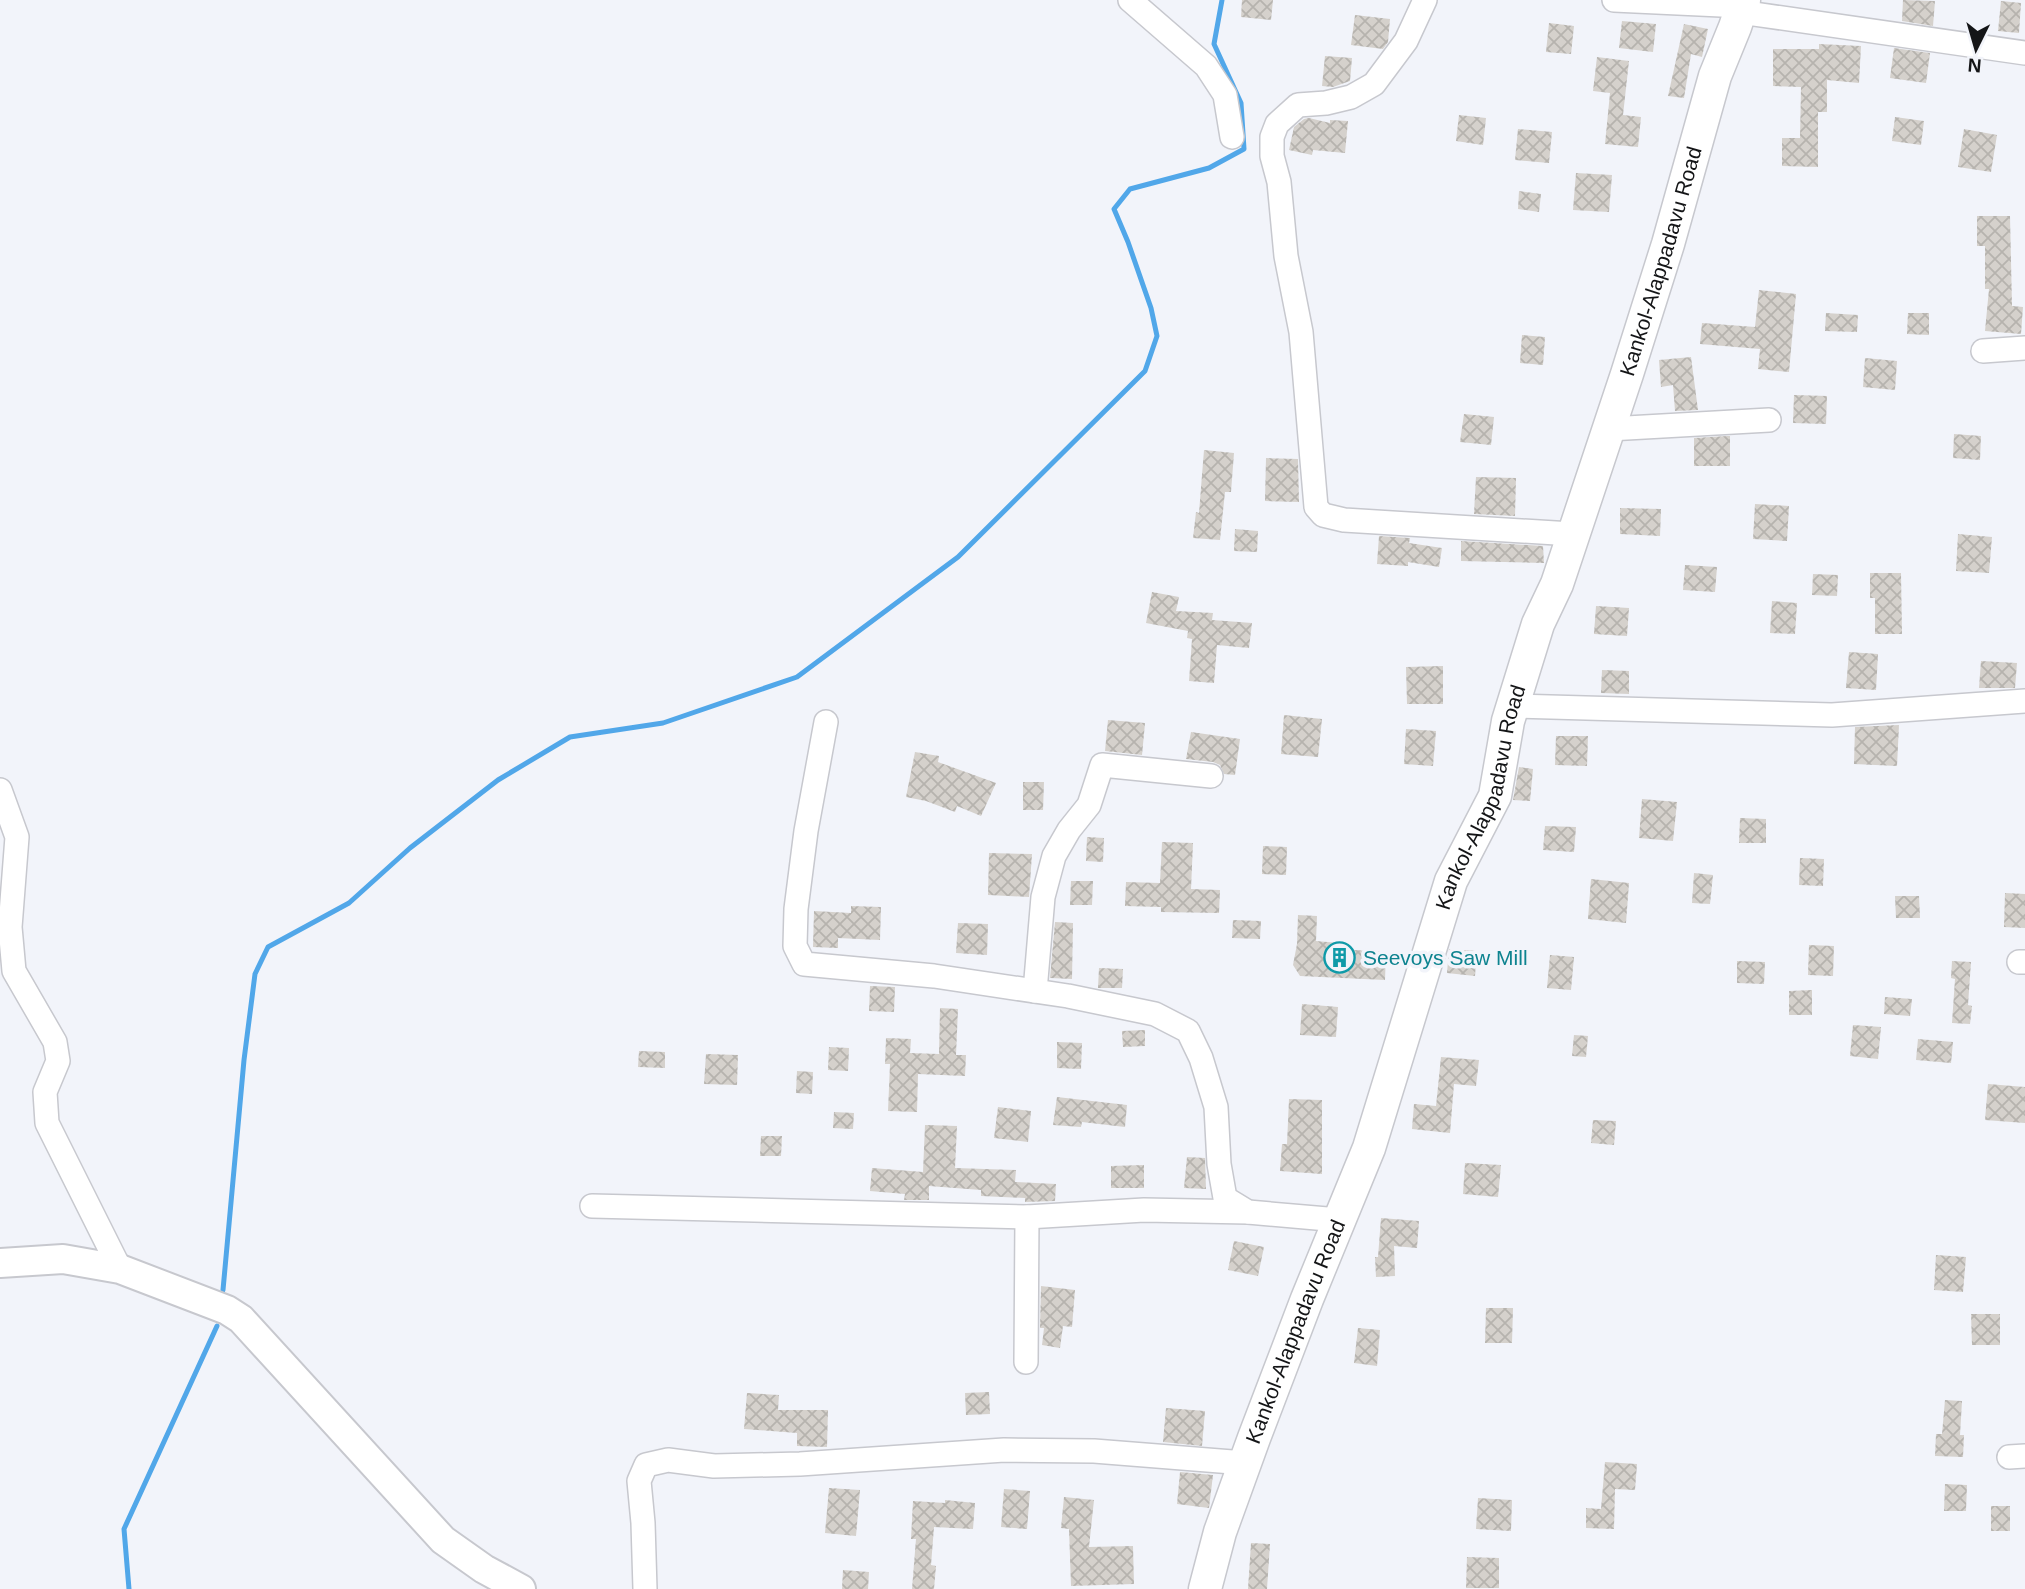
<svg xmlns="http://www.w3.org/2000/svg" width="2025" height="1589" font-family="Arial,sans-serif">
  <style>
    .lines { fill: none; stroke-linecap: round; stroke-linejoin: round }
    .stream { stroke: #51a7e9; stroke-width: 5 }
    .building { fill: url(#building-cross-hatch) }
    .minor-casing { stroke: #c7c8ce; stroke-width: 26 }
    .tertiary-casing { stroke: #c7c8ce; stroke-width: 32 }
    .secondary-casing { stroke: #c7c8ce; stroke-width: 35 }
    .minor { stroke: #fff; stroke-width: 23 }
    .tertiary { stroke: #fff; stroke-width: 28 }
    .secondary { stroke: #fff; stroke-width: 32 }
    .labels { text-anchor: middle; stroke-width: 7; stroke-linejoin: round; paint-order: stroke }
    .street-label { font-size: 21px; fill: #141517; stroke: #f2f4fa }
    .culture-label { font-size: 21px; fill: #0d838f; stroke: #f2f4fa; text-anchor: start }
  </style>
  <defs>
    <pattern id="building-cross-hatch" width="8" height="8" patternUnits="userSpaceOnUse" patternTransform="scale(1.75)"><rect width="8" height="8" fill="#d5d1cc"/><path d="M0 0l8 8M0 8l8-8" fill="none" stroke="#b6b3ae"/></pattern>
  </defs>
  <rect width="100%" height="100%" fill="#f2f4fa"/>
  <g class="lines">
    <g class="stream">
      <path d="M 223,1290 L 244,1060 L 255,974 L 268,947 L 349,903 L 410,848 L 498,780 L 570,737 L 663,723 L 797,677 L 958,557 L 1145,371 L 1157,336 L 1151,308 L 1128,242 L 1114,209 L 1130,189 L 1209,168 L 1244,149 L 1241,103 L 1214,44 L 1222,0"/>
      <path d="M 129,1589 L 124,1529 L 217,1326"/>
    </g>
  </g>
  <g class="building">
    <path d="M 1242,0 L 1273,0 L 1271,20 L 1241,17 Z"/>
    <path d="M 1903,0 L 1935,1 L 1933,26 L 1902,21 Z"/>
    <path d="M 2001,1 L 2021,3 L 2019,33 L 1998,31 Z"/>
    <path d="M 1355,15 L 1390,19 L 1388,42 L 1383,49 L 1351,45 Z"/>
    <path d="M 1622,21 L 1656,24 L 1653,52 L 1619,48 Z"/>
    <path d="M 1549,23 L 1574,26 L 1571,54 L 1546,52 Z"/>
    <path d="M 1684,24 L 1708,29 L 1702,57 L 1691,54 L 1684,98 L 1668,96 Z"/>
    <path d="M 1819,44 L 1861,46 L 1859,83 L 1827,80 L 1827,112 L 1818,112 L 1818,167 L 1782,166 L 1782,138 L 1800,138 L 1801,87 L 1773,86 L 1773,49 L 1819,49 Z"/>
    <path d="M 1894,48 L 1930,53 L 1926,83 L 1890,78 Z"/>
    <path d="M 1325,56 L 1352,58 L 1350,81 L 1333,87 L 1322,86 Z"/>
    <path d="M 1597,57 L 1629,61 L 1623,115 L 1641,117 L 1638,147 L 1605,144 L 1610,93 L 1593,91 Z"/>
    <path d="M 1459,115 L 1486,118 L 1483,145 L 1456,141 Z"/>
    <path d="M 1895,117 L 1924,121 L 1921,145 L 1892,141 Z"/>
    <path d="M 1309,118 L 1330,123 L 1330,120 L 1348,121 L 1345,153 L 1313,150 L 1312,155 L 1289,150 L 1294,127 L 1304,119 Z"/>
    <path d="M 1518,129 L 1552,132 L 1549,163 L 1515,160 Z"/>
    <path d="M 1964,129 L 1997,135 L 1991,172 L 1958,167 Z"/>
    <path d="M 1576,173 L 1612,175 L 1609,212 L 1573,210 Z"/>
    <path d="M 1519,191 L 1541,194 L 1539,212 L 1518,209 Z"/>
    <path d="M 1977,216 L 2010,216 L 2012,306 L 2023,307 L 2021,334 L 1985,331 L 1989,289 L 1985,289 L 1985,246 L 1977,246 Z"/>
    <path d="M 1759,290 L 1796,294 L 1789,372 L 1758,369 L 1760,349 L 1700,344 L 1702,323 L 1755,327 Z"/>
    <path d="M 1826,313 L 1858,315 L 1857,332 L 1825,331 Z"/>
    <path d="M 1908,313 L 1929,313 L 1929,335 L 1907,334 Z"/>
    <path d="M 1522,335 L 1545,337 L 1543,365 L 1520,363 Z"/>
    <path d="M 1691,357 L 1698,410 L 1675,411 L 1673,385 L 1661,387 L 1659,360 Z"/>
    <path d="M 1865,358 L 1897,361 L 1895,390 L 1863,387 Z"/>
    <path d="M 1794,395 L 1827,396 L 1826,424 L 1793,423 Z"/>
    <path d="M 1464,414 L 1494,417 L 1491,445 L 1460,442 Z"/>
    <path d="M 1954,434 L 1981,436 L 1980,460 L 1953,458 Z"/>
    <path d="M 1727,436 L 1730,436 L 1730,466 L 1694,466 L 1694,438 Z"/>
    <path d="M 1204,450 L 1234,453 L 1231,492 L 1225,492 L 1220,540 L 1193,538 L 1196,512 L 1199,513 Z"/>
    <path d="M 1266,458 L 1298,459 L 1299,502 L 1265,501 Z"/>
    <path d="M 1476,477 L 1516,478 L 1515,516 L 1474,514 Z"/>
    <path d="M 1755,504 L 1789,506 L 1787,541 L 1753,539 Z"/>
    <path d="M 1620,508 L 1661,509 L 1660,536 L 1620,534 Z"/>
    <path d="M 1235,529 L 1258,531 L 1257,552 L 1234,551 Z"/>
    <path d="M 1958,534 L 1992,537 L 1989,573 L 1956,571 Z"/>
    <path d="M 1379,536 L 1410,538 L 1409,543 L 1442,548 L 1439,567 L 1408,562 L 1408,566 L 1377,564 Z"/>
    <path d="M 1461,541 L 1543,546 L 1544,563 L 1461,561 Z"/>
    <path d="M 1685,565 L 1717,567 L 1715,592 L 1683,590 Z"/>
    <path d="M 1870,573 L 1901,573 L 1902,634 L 1875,634 L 1875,598 L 1870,598 Z"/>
    <path d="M 1813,574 L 1838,575 L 1837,596 L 1812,595 Z"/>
    <path d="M 1152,592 L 1179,597 L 1176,611 L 1213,613 L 1212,620 L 1252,623 L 1249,648 L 1217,645 L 1214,683 L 1189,681 L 1192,639 L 1187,638 L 1188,631 L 1146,623 Z"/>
    <path d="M 1772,601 L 1797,603 L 1795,634 L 1770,633 Z"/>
    <path d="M 1596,606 L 1629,608 L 1627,636 L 1594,634 Z"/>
    <path d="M 1849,652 L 1878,654 L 1876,690 L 1846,688 Z"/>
    <path d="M 1981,661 L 2017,663 L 2015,688 L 1979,688 Z"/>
    <path d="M 1443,666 L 1443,704 L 1407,704 L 1406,667 Z"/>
    <path d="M 1602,670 L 1629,671 L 1629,694 L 1601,693 Z"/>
    <path d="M 1284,715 L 1322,719 L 1318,757 L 1281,754 Z"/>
    <path d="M 1108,720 L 1145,723 L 1142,755 L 1105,751 Z"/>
    <path d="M 1899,725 L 1897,766 L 1854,764 L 1855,727 Z"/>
    <path d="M 1406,729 L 1436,731 L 1433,766 L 1404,764 Z"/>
    <path d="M 1191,732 L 1240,739 L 1235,775 L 1224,774 L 1220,765 L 1213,762 L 1186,759 Z"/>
    <path d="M 1556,736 L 1588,736 L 1587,766 L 1555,765 Z"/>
    <path d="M 915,752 L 939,756 L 938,762 L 996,783 L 981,816 L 957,806 L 955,812 L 926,801 L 906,797 Z"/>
    <path d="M 1519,767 L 1533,769 L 1530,801 L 1513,800 Z"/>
    <path d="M 1023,782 L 1044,782 L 1043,810 L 1023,810 Z"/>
    <path d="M 1642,799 L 1677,802 L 1673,841 L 1639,838 Z"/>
    <path d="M 1740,818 L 1766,819 L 1766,843 L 1739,843 Z"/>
    <path d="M 1545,826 L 1576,827 L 1574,852 L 1543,850 Z"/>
    <path d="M 1087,837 L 1104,838 L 1103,862 L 1086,861 Z"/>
    <path d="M 1162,842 L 1193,843 L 1191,889 L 1220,890 L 1219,913 L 1161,912 L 1161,907 L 1125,906 L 1126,882 L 1160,883 Z"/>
    <path d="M 1263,846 L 1287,847 L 1286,875 L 1262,874 Z"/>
    <path d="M 989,853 L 1032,854 L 1029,897 L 988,895 Z"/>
    <path d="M 1800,858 L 1824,859 L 1823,886 L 1799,885 Z"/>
    <path d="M 1694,873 L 1713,875 L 1710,904 L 1692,903 Z"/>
    <path d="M 1591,879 L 1629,883 L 1626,923 L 1588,919 Z"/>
    <path d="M 1071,881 L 1093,881 L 1092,905 L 1070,905 Z"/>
    <path d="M 2005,893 L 2025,894 L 2025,928 L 2004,927 Z"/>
    <path d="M 1895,896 L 1919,896 L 1920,918 L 1896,918 Z"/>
    <path d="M 851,906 L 881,907 L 880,940 L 838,938 L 838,948 L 813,947 L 814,911 L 851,913 Z"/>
    <path d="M 1298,915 L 1317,916 L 1316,941 L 1339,943 L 1339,949 L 1386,952 L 1385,980 L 1300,976 L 1293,965 L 1297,944 Z"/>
    <path d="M 1233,920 L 1261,921 L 1260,939 L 1232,938 Z"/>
    <path d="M 1055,922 L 1073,923 L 1072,979 L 1050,978 Z"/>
    <path d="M 958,923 L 988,924 L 987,955 L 956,953 Z"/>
    <path d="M 1809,945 L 1834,946 L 1833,976 L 1808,975 Z"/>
    <path d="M 1449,949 L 1477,951 L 1475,976 L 1447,973 Z"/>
    <path d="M 1550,955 L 1574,957 L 1571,990 L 1547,988 Z"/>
    <path d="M 1737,961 L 1765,962 L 1764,984 L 1737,983 Z"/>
    <path d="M 1952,961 L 1971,962 L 1968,1005 L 1972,1006 L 1970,1024 L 1952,1023 L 1955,979 L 1951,978 Z"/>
    <path d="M 1099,968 L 1123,969 L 1122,988 L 1098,988 Z"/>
    <path d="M 870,986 L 895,987 L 894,1012 L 869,1011 Z"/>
    <path d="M 1812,990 L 1812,1015 L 1789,1015 L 1789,991 Z"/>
    <path d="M 1885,997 L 1912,999 L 1910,1016 L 1884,1014 Z"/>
    <path d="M 1302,1004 L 1338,1007 L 1336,1037 L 1300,1035 Z"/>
    <path d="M 940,1008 L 958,1009 L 956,1055 L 966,1055 L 965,1076 L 918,1074 L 917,1112 L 888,1111 L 890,1064 L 885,1064 L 886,1038 L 911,1039 L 910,1053 L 939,1054 Z"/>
    <path d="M 1853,1025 L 1881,1027 L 1878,1059 L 1850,1056 Z"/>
    <path d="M 1145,1030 L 1145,1046 L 1123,1047 L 1122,1031 Z"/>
    <path d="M 1574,1035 L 1588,1036 L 1586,1057 L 1572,1056 Z"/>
    <path d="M 1918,1039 L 1953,1042 L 1951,1063 L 1916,1060 Z"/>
    <path d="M 1057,1042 L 1082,1043 L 1081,1069 L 1057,1068 Z"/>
    <path d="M 829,1047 L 849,1048 L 848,1071 L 828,1070 Z"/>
    <path d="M 639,1051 L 665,1052 L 665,1068 L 638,1067 Z"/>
    <path d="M 706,1054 L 738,1055 L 737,1085 L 704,1084 Z"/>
    <path d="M 1441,1057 L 1479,1060 L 1476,1086 L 1454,1084 L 1450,1133 L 1412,1129 L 1414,1104 L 1436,1106 Z"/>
    <path d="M 797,1071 L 813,1072 L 812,1094 L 796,1093 Z"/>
    <path d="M 1988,1084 L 2025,1087 L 2025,1123 L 1985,1120 Z"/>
    <path d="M 1057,1097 L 1127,1105 L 1125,1127 L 1082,1122 L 1081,1127 L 1053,1125 Z"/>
    <path d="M 1289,1099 L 1322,1100 L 1322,1174 L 1280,1171 L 1282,1144 L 1287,1144 Z"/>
    <path d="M 998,1107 L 1031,1111 L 1028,1142 L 994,1138 Z"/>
    <path d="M 834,1112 L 854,1113 L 853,1129 L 833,1128 Z"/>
    <path d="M 1593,1120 L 1616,1121 L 1614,1145 L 1591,1143 Z"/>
    <path d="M 925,1125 L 957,1126 L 955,1168 L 1016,1170 L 1015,1182 L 1056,1184 L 1055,1201 L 1025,1202 L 1025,1198 L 981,1196 L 981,1190 L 929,1186 L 929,1200 L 904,1200 L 905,1194 L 870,1191 L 872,1168 L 923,1172 Z"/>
    <path d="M 761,1136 L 782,1136 L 781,1156 L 760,1156 Z"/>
    <path d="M 1187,1157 L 1205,1158 L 1206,1189 L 1184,1188 Z"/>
    <path d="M 1465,1163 L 1501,1165 L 1498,1197 L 1463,1194 Z"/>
    <path d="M 1144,1165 L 1144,1188 L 1111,1188 L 1111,1166 Z"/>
    <path d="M 1381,1218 L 1419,1221 L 1417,1248 L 1394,1246 L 1395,1276 L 1376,1277 L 1375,1257 L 1378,1257 Z"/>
    <path d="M 1234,1241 L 1264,1247 L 1258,1276 L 1228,1270 Z"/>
    <path d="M 1936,1255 L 1966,1257 L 1963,1292 L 1934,1290 Z"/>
    <path d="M 1041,1286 L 1075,1290 L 1072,1327 L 1063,1326 L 1060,1348 L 1042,1345 L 1044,1328 L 1040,1328 Z"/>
    <path d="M 1486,1308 L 1513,1308 L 1512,1343 L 1485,1343 Z"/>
    <path d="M 1971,1314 L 2000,1314 L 2000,1345 L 1972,1345 Z"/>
    <path d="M 1358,1328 L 1380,1330 L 1377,1366 L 1354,1363 Z"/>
    <path d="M 989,1392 L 990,1414 L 966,1415 L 965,1393 Z"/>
    <path d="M 747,1393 L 779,1395 L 778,1410 L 828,1410 L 827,1447 L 797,1446 L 797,1433 L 744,1429 Z"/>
    <path d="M 1945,1400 L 1962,1401 L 1960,1435 L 1964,1435 L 1963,1457 L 1935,1456 L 1936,1434 L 1942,1434 Z"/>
    <path d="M 1166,1408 L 1205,1411 L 1202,1446 L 1163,1442 Z"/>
    <path d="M 1605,1462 L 1637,1464 L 1635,1490 L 1615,1489 L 1614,1529 L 1586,1528 L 1586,1508 L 1601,1509 Z"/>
    <path d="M 1180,1472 L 1213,1475 L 1209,1508 L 1177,1504 Z"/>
    <path d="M 1945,1484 L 1967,1485 L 1966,1511 L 1944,1511 Z"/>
    <path d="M 829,1488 L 860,1490 L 856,1536 L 825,1533 Z"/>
    <path d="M 1004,1489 L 1030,1491 L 1027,1529 L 1001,1527 Z"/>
    <path d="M 1064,1497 L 1094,1500 L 1089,1547 L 1133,1546 L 1134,1584 L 1071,1586 L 1069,1529 L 1061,1528 Z"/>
    <path d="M 1478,1498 L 1512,1500 L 1511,1531 L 1476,1529 Z"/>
    <path d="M 945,1500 L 975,1503 L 973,1529 L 934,1527 L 931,1565 L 936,1566 L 934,1589 L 912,1589 L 916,1539 L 911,1539 L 913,1501 L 945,1503 Z"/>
    <rect x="1991" y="1506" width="19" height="25"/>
    <path d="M 1251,1543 L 1270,1544 L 1267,1589 L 1248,1589 Z"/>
    <path d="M 1467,1557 L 1499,1558 L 1499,1588 L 1466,1588 Z"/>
    <path d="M 843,1570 L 869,1572 L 868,1589 L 842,1589 Z"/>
  </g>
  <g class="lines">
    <defs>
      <g id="minor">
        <path d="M 1130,0 L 1206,66 L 1225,95 L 1232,137"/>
        <path d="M 1425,0 L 1406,41 L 1374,84 L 1351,97 L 1326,103 L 1298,105 L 1277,124 L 1272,137 L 1272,156 L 1279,182 L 1286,256 L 1301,332 L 1316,507 L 1323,515 L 1344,520 L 1572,534"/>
        <path d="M 1614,0 L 1742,6"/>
        <path d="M 1740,12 L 2025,53"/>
        <path d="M 1983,351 L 2025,348"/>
        <path d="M 1609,429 L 1769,420"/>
        <path d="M 1513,706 L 1832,715 L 2025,701"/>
        <path d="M 826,722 L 806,831 L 796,909 L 795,946 L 804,964 L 934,976 L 1068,996 L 1155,1014 L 1188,1031 L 1201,1058 L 1216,1107 L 1219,1164 L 1225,1198 L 1248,1212 L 1339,1220"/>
        <path d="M 0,790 L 17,837 L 10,927 L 14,971 L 55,1042 L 58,1061 L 45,1092 L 47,1123 L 120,1269"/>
        <path d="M 2019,962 L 2025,962"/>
        <path d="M 1035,991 L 1043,897 L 1054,856 L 1069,830 L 1089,805 L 1102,765 L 1211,776"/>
        <path d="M 592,1206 L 1027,1217 L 1144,1210 L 1248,1212"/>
        <path d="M 1026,1362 L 1027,1217"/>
        <path d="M 2009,1457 L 2025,1456"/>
        <path d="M 645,1589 L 643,1523 L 639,1481 L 646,1465 L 668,1460 L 714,1466 L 800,1464 L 1004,1450 L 1094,1451 L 1245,1463"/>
      </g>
      <path id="tertiary" d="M 0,1263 L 63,1259 L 120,1269 L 227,1310 L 241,1319 L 443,1540 L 484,1569 L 521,1589"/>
      <g id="secondary">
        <path id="s1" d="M 1205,1589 L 1220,1532 L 1254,1438 L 1307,1299 L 1369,1148 L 1451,881 L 1495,796 L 1508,721 L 1538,624 L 1557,584 L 1627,374 L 1668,244 L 1715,76 L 1735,27 L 1744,0"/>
      </g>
    </defs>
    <use href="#minor" class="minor-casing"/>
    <use href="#tertiary" class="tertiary-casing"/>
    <use href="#secondary" class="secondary-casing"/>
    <use href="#minor" class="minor"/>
    <use href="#tertiary" class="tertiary"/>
    <use href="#secondary" class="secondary"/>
  </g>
  <defs>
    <symbol id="building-ring" viewBox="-11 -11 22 22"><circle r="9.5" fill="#f2f4fa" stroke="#0f9aa8" stroke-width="1.5"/><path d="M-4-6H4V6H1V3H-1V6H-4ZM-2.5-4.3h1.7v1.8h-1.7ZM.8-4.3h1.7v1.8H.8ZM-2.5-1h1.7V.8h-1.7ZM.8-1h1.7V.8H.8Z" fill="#0f9aa8"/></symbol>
  </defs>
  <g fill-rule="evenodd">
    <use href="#building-ring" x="1322" y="940" width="35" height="35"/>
  </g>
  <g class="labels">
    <g class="street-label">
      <text dy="7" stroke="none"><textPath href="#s1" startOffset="1407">Kankol-Alappadavu Road</textPath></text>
      <text dy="7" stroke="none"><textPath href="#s1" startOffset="840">Kankol-Alappadavu Road</textPath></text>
      <text dy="7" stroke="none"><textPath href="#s1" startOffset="273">Kankol-Alappadavu Road</textPath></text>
    </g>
    <g class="culture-label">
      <text x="1363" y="965">Seevoys Saw Mill</text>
    </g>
  </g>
  <g transform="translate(1976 49) rotate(185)" stroke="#f2f4fa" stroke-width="5" paint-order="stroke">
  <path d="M0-5L12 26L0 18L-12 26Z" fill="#141517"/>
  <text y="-10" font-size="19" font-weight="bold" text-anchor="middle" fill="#141517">N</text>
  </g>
</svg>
